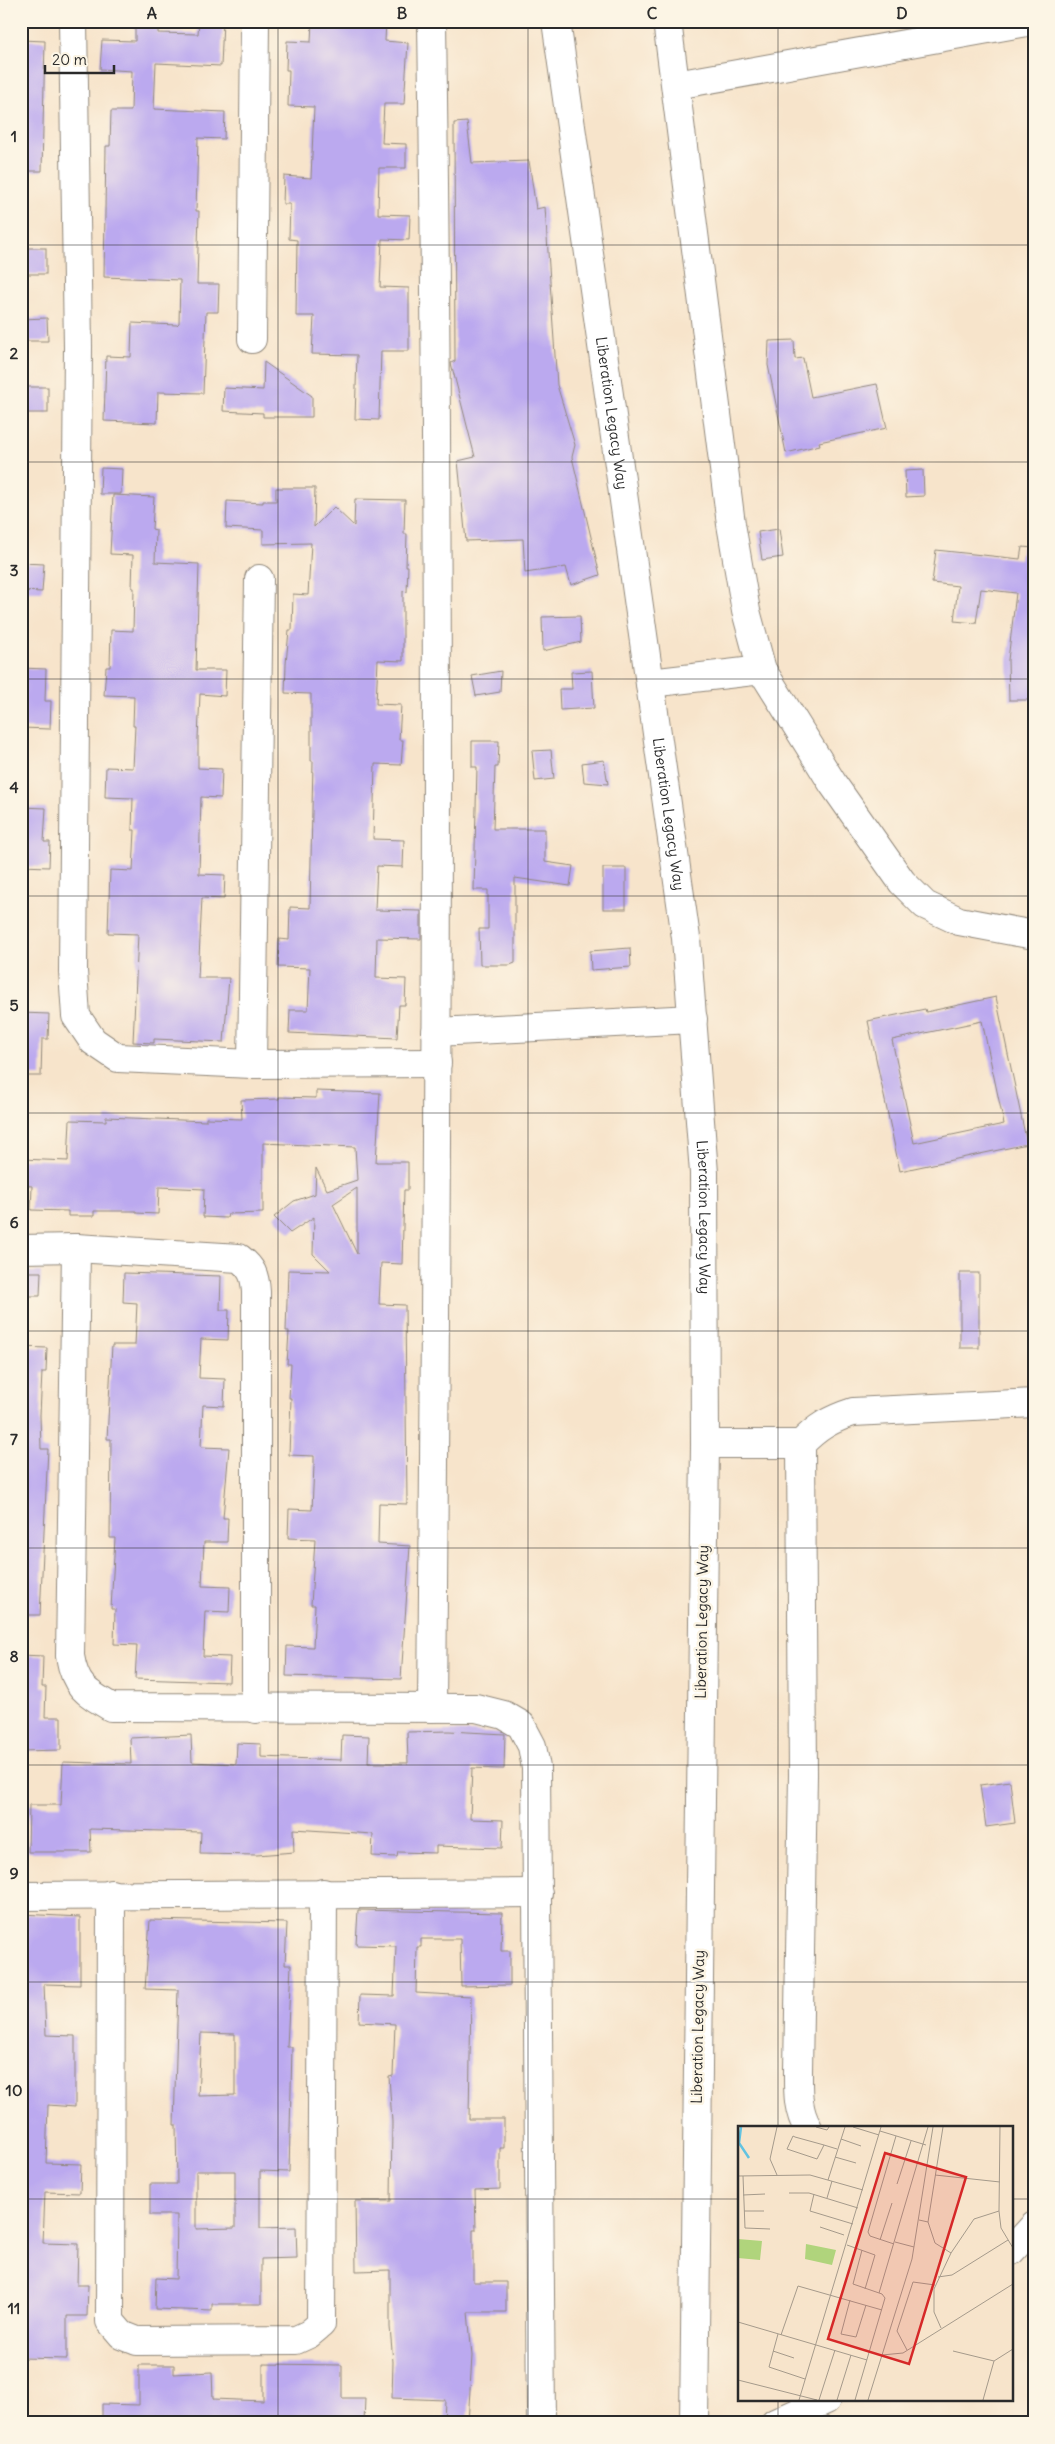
<svg xmlns="http://www.w3.org/2000/svg" width="1055" height="2444" font-family="Delius,sans-serif">
  <style>
    .building { fill: #bba9ef; fill-rule: evenodd }
    .lines { fill: none; stroke-linecap: round; stroke-linejoin: round }
    .minor-casing { stroke: #91887b; stroke-width: 30 }
    .major-casing { stroke: #91887b; stroke-width: 30 }
    .minor { stroke: #fff; stroke-width: 28 }
    .major { stroke: #fff; stroke-width: 28 }
    .grid { fill: none; stroke: #2b2b2b; stroke-width: 1; stroke-opacity: 0.55 }
    .labels { text-anchor: middle; stroke-width: 5; stroke-linejoin: round; paint-order: stroke }
    .street-label { font-size: 15px; fill: #2b2b2b; stroke: #fcf5e5 }
    .inset-river { fill: none; stroke: #63c3e1; stroke-width: 2.5 }
    .inset-road { fill: none; stroke: #a59a8b; stroke-width: 1 }
    .view { fill: #d62828; fill-opacity: 0.15; stroke: #d62828; stroke-width: 2.5 }
    .inset-edge { fill: none; stroke: #2b2b2b; stroke-width: 2.5 }
    .neatline { fill: none; stroke: #2b2b2b; stroke-width: 2 }
    .grid-label { font-size: 16px; text-anchor: middle; font-weight: bold; fill: #2b2b2b }
  </style>
  <rect width="100%" height="100%" fill="#fcf5e5"/>
  <filter id="ink" filterUnits="userSpaceOnUse"><feTurbulence type="fractalNoise" baseFrequency=".02" numOctaves="2"/><feDisplacementMap in="SourceGraphic" scale="10" xChannelSelector="R" yChannelSelector="G"/><feConvolveMatrix kernelMatrix="1 2 1 2 8 2 1 2 1" color-interpolation-filters="sRGB"/></filter>
  <filter id="wash" filterUnits="userSpaceOnUse"><feTurbulence type="fractalNoise" baseFrequency=".0096" numOctaves="4" result="noise"/><feDisplacementMap in="SourceGraphic" scale="20" xChannelSelector="R" yChannelSelector="G"/><feGaussianBlur stdDeviation="1.12" result="paint"/><feColorMatrix in="noise" values="0 0 0 0 0 0 0 0 0 0 0 0 0 0 0 0 0 1.4 0 .05"/><feComposite in="paint" operator="in"/></filter>
  <g filter="url(#wash)">
    <rect width="100%" height="100%" fill="#f7e4cb"/>
    <g id="blocks">
      <g class="building">
        <path d="M 135,21 L 158,21 L 158,33 L 198,34 L 199,21 L 223,21 L 221,66 L 156,63 L 154,109 L 225,112 L 224,139 L 198,138 L 196,211 L 199,211 L 197,284 L 219,284 L 218,312 L 206,312 L 203,393 L 158,392 L 157,423 L 104,421 L 106,356 L 131,357 L 132,323 L 177,325 L 179,323 L 180,280 L 104,277 L 106,146 L 110,146 L 111,111 L 131,111 L 132,71 L 100,69 L 102,40 L 135,41 Z"/>
        <path d="M 312,21 L 386,21 L 385,41 L 408,43 L 404,104 L 384,104 L 382,143 L 406,144 L 406,168 L 379,168 L 378,214 L 410,215 L 409,240 L 382,239 L 380,287 L 409,288 L 409,351 L 381,351 L 379,420 L 355,419 L 357,355 L 312,354 L 314,316 L 296,316 L 297,240 L 289,239 L 290,204 L 283,204 L 284,176 L 311,178 L 314,107 L 288,106 L 289,70 L 286,70 L 287,41 L 311,42 Z"/>
        <path d="M 21,40 L 45,41 L 42,171 L 21,171 Z"/>
        <path d="M 467,122 L 472,163 L 529,161 L 536,209 L 545,207 L 557,385 L 575,445 L 572,457 L 600,575 L 571,585 L 566,567 L 525,573 L 523,539 L 466,541 L 458,461 L 475,457 L 451,363 L 455,361 L 454,123 Z"/>
        <rect x="21" y="248" width="25" height="26"/>
        <path d="M 47,318 L 48,341 L 21,341 L 21,319 Z"/>
        <path d="M 794,340 L 795,359 L 803,358 L 811,397 L 877,384 L 887,428 L 819,442 L 820,445 L 786,453 L 768,365 L 769,341 Z"/>
        <path d="M 264,362 L 312,396 L 312,417 L 263,417 L 263,413 L 223,411 L 224,388 L 263,390 Z"/>
        <rect x="21" y="387" width="27" height="26"/>
        <path d="M 101,468 L 122,469 L 121,494 L 100,494 Z"/>
        <path d="M 923,470 L 924,496 L 906,497 L 905,471 Z"/>
        <path d="M 276,488 L 315,488 L 314,527 L 334,507 L 354,526 L 355,499 L 405,500 L 404,534 L 407,534 L 406,566 L 408,566 L 407,592 L 403,591 L 403,661 L 378,660 L 376,704 L 401,705 L 399,740 L 403,740 L 401,765 L 375,764 L 374,803 L 373,839 L 404,840 L 403,867 L 377,866 L 375,910 L 421,911 L 421,939 L 377,938 L 376,978 L 406,979 L 405,1005 L 399,1005 L 397,1038 L 289,1033 L 290,1010 L 308,1010 L 310,968 L 278,967 L 279,939 L 289,940 L 290,907 L 310,908 L 313,761 L 311,761 L 311,694 L 285,693 L 286,664 L 289,630 L 292,630 L 293,594 L 308,595 L 311,543 L 263,544 L 263,530 L 226,528 L 227,501 L 263,503 L 263,501 L 276,501 Z"/>
        <path d="M 113,495 L 154,497 L 152,529 L 156,530 L 155,562 L 199,564 L 196,670 L 226,670 L 225,696 L 200,694 L 198,738 L 198,768 L 222,769 L 221,798 L 201,797 L 199,874 L 225,875 L 224,899 L 202,898 L 198,978 L 229,978 L 224,1042 L 154,1039 L 154,1043 L 133,1042 L 138,934 L 108,933 L 110,870 L 133,871 L 135,830 L 132,830 L 133,798 L 105,797 L 106,767 L 133,768 L 135,726 L 133,726 L 134,696 L 104,695 L 106,667 L 110,667 L 111,630 L 133,631 L 134,588 L 132,588 L 133,555 L 110,554 Z"/>
        <path d="M 779,529 L 783,557 L 762,560 L 758,532 Z"/>
        <path d="M 1022,547 L 1034,548 L 1034,700 L 1009,700 L 1008,660 L 1016,593 L 981,589 L 976,623 L 954,621 L 958,586 L 932,583 L 936,550 L 1020,559 Z"/>
        <path d="M 21,563 L 44,564 L 42,592 L 21,591 Z"/>
        <path d="M 580,616 L 581,642 L 543,651 L 542,617 Z"/>
        <path d="M 21,668 L 46,669 L 45,701 L 51,701 L 50,729 L 21,728 Z"/>
        <path d="M 501,671 L 500,692 L 476,696 L 472,676 Z"/>
        <path d="M 592,671 L 594,708 L 560,710 L 559,689 L 572,689 L 571,672 Z"/>
        <path d="M 472,741 L 499,741 L 498,767 L 495,767 L 493,829 L 545,829 L 545,862 L 573,866 L 570,886 L 515,878 L 515,963 L 510,965 L 480,965 L 479,929 L 488,929 L 488,890 L 474,890 L 477,767 L 472,767 Z"/>
        <path d="M 551,750 L 554,779 L 535,781 L 532,751 Z"/>
        <path d="M 604,760 L 608,784 L 584,782 L 582,763 Z"/>
        <path d="M 21,807 L 46,808 L 44,842 L 50,842 L 49,867 L 21,866 Z"/>
        <rect x="603" y="868" width="23" height="41"/>
        <path d="M 630,948 L 631,967 L 591,970 L 590,951 Z"/>
        <path d="M 996,997 L 1027,1144 L 900,1171 L 868,1021 L 925,1009 L 926,1012 ZM 982,1021 L 1004,1124 L 914,1143 L 892,1040 Z"/>
        <path d="M 21,1013 L 49,1014 L 48,1039 L 42,1039 L 41,1076 L 21,1076 Z"/>
        <path d="M 316,1091 L 380,1093 L 376,1162 L 408,1162 L 408,1190 L 404,1190 L 402,1264 L 381,1263 L 379,1304 L 405,1305 L 407,1504 L 379,1503 L 378,1544 L 410,1546 L 401,1679 L 286,1676 L 287,1646 L 313,1647 L 315,1605 L 311,1605 L 315,1539 L 288,1538 L 289,1509 L 312,1510 L 314,1465 L 314,1456 L 289,1455 L 291,1398 L 289,1398 L 291,1364 L 287,1364 L 289,1331 L 286,1331 L 288,1270 L 330,1271 L 313,1254 L 314,1217 L 290,1233 L 274,1217 L 294,1201 L 315,1194 L 316,1168 L 327,1190 L 357,1180 L 355,1147 L 263,1143 L 263,1213 L 228,1214 L 227,1218 L 203,1217 L 204,1189 L 159,1187 L 158,1214 L 136,1213 L 136,1211 L 94,1211 L 94,1216 L 68,1216 L 68,1211 L 31,1210 L 32,1186 L 21,1185 L 21,1159 L 68,1161 L 70,1120 L 106,1121 L 106,1117 L 206,1121 L 206,1118 L 242,1119 L 241,1100 L 279,1099 L 279,1097 L 316,1098 ZM 357,1188 L 357,1254 L 333,1204 Z"/>
        <path d="M 21,1272 L 41,1272 L 40,1296 L 21,1296 Z"/>
        <path d="M 124,1273 L 221,1276 L 220,1310 L 229,1310 L 228,1340 L 201,1339 L 199,1378 L 225,1379 L 224,1406 L 203,1405 L 201,1447 L 229,1448 L 223,1518 L 228,1518 L 227,1542 L 204,1542 L 202,1586 L 230,1587 L 229,1612 L 205,1611 L 203,1656 L 230,1657 L 229,1682 L 135,1679 L 137,1645 L 114,1644 L 115,1609 L 111,1609 L 115,1538 L 110,1538 L 111,1439 L 107,1439 L 112,1345 L 135,1345 L 137,1303 L 123,1302 Z"/>
        <rect x="960" y="1273" width="19" height="75"/>
        <path d="M 21,1347 L 47,1348 L 46,1372 L 42,1372 L 40,1415 L 41,1449 L 48,1449 L 40,1615 L 21,1615 Z"/>
        <path d="M 21,1655 L 43,1656 L 42,1687 L 46,1687 L 45,1717 L 61,1717 L 61,1750 L 21,1751 Z"/>
        <path d="M 449,1731 L 505,1734 L 504,1769 L 472,1768 L 470,1819 L 503,1820 L 502,1848 L 436,1846 L 436,1853 L 398,1852 L 397,1857 L 372,1856 L 373,1834 L 293,1829 L 294,1852 L 257,1855 L 200,1854 L 201,1832 L 90,1829 L 91,1852 L 28,1852 L 29,1805 L 61,1805 L 63,1762 L 131,1764 L 130,1738 L 191,1735 L 192,1762 L 236,1764 L 237,1743 L 261,1744 L 261,1757 L 341,1760 L 342,1735 L 369,1736 L 368,1763 L 408,1763 L 407,1732 Z"/>
        <path d="M 1010,1781 L 1015,1823 L 986,1827 L 980,1785 Z"/>
        <path d="M 358,1910 L 502,1913 L 501,1951 L 510,1951 L 510,1985 L 461,1986 L 460,1939 L 421,1939 L 421,1947 L 417,1947 L 416,1993 L 471,1996 L 469,2119 L 504,2119 L 504,2148 L 500,2148 L 500,2189 L 475,2190 L 476,2230 L 473,2230 L 473,2282 L 506,2282 L 506,2312 L 468,2312 L 472,2356 L 468,2423 L 444,2423 L 445,2400 L 392,2398 L 393,2362 L 390,2327 L 390,2270 L 356,2271 L 355,2201 L 391,2201 L 392,2122 L 389,2077 L 393,2076 L 395,2024 L 359,2022 L 360,1995 L 394,1996 L 396,1946 L 356,1945 Z"/>
        <path d="M 21,1914 L 80,1917 L 80,1985 L 44,1984 L 46,2035 L 75,2036 L 75,2107 L 48,2105 L 46,2163 L 81,2164 L 80,2193 L 45,2192 L 43,2243 L 78,2244 L 77,2285 L 88,2285 L 87,2316 L 67,2316 L 67,2359 L 21,2358 L 21,2035 L 23,2035 Z"/>
        <path d="M 150,1920 L 287,1923 L 285,1965 L 291,1965 L 287,2047 L 292,2047 L 289,2172 L 260,2171 L 260,2228 L 296,2227 L 297,2258 L 261,2259 L 261,2304 L 212,2304 L 212,2311 L 155,2309 L 156,2278 L 176,2279 L 177,2215 L 150,2215 L 150,2184 L 177,2184 L 176,2125 L 174,2125 L 178,1990 L 145,1989 ZM 201,2033 L 235,2034 L 235,2095 L 198,2096 ZM 196,2171 L 235,2171 L 235,2228 L 196,2229 Z"/>
        <path d="M 263,2364 L 342,2365 L 342,2398 L 365,2398 L 364,2423 L 263,2423 L 210,2420 L 210,2423 L 102,2423 L 102,2404 L 139,2405 L 139,2365 L 174,2365 L 174,2374 L 212,2372 L 213,2399 L 263,2401 Z"/>
      </g>
    </g>
  </g>
  <g filter="url(#ink)">
    <use href="#blocks" fill-opacity="0" stroke="#91887b" stroke-width="1"/>
    <g class="lines">
      <defs>
        <g id="minor">
          <path d="M 73,21 L 78,347 L 73,971 L 76,1016 L 93,1041 L 118,1058 L 252,1064 L 437,1063"/>
          <path d="M 667,21 L 731,524 L 746,611 L 762,670"/>
          <path d="M 676,85 L 1033,21"/>
          <path d="M 252,339 L 255,21"/>
          <path d="M 650,683 L 762,670 L 833,784 L 902,882 L 925,905 L 959,921 L 1034,935"/>
          <path d="M 436,1032 L 693,1019"/>
          <path d="M 252,1064 L 259,579"/>
          <path d="M 76,1248 L 70,1656 C 75,1686 85,1692 111,1707 L 476,1708 L 504,1715 L 521,1725 L 532,1746 L 536,1768 L 541,2423"/>
          <path d="M 21,1249 L 76,1248 L 239,1258 C 252,1268 255,1275 256,1292 L 256,1709"/>
          <path d="M 705,1444 L 801,1444"/>
          <path d="M 432,1708 C 437,1146 440,583 432,21"/>
          <path d="M 111,1894 L 110,2321 L 122,2335 L 137,2341 L 296,2340 L 309,2334 L 321,2324 L 323,1893"/>
          <path d="M 21,1896 L 538,1893"/>
          <path d="M 808,2128 C 797,2111 798,2090 798,2071 L 803,1775 L 801,1444 C 817,1427 831,1419 853,1412 L 1034,1403"/>
          <path d="M 1011,2251 L 1034,2226"/>
          <path d="M 775,2423 L 826,2400"/>
        </g>
        <g id="major">
          <path id="s1" d="M 556,21 L 686,938 L 704,1173 L 705,1444 L 694,2423"/>
        </g>
      </defs>
      <use href="#minor" class="minor-casing"/>
      <use href="#major" class="major-casing"/>
      <use href="#minor" class="minor"/>
      <use href="#major" class="major"/>
    </g>
  </g>
  <path class="grid" d="M 278,21 L 278,2423M 528,21 L 528,2423M 778,21 L 778,2128M 21,245 L 1034,245M 21,462 L 1034,462M 21,679 L 1034,679M 21,896 L 1034,896M 21,1113 L 1034,1113M 21,1331 L 1034,1331M 21,1548 L 1034,1548M 21,1765 L 1034,1765M 21,1982 L 1034,1982M 21,2199 L 739,2199M 1011,2199 L 1034,2199M 778,2400 L 778,2423"/>
  <g class="labels">
    <g class="street-label">
      <text dy="5" stroke="none"><textPath href="#s1" startOffset="396">Liberation Legacy Way</textPath></text>
      <text dy="5" stroke="none"><textPath href="#s1" startOffset="801">Liberation Legacy Way</textPath></text>
      <text dy="5" stroke="none"><textPath href="#s1" startOffset="1206">Liberation Legacy Way</textPath></text>
      <text transform="translate(702 1622) rotate(-89)" y="5">Liberation Legacy Way</text>
      <text transform="translate(698 2027) rotate(-89)" y="5">Liberation Legacy Way</text>
    </g>
  </g>
  <g transform="translate(738 2126)">
    <rect width="275" height="275" fill="#f7e4cb"/>
    <path d="M 0,113 L 24,115 L 22,134 L 0,132 ZM 68,118 L 98,124 L 94,139 L 67,133 Z" fill="#b0d47c"/>
    <path class="inset-river" d="M 3,1 L 1,17 L 11,32"/>
    <path class="inset-road" d="M 78,1 L 89,4 L 91,1M 115,1 L 141,9M 262,1 L 261,85 L 263,102 L 275,122M 142,5 L 188,19M 103,13 L 123,20M 86,19 L 79,33 L 49,23 L 55,10 L 57,11 L 86,19 L 99,23M 97,31 L 118,37M 39,49 L 32,33 L 39,1M 197,49 L 262,56M 0,50 L 72,49 L 125,64M 5,50 L 7,102 L 32,103M 90,54 L 107,1M 159,58 L 173,15M 51,67 L 71,67 L 120,82M 76,68 L 72,85 L 115,98M 5,69 L 27,68M 89,72 L 94,55M 6,85 L 26,85M 181,94 L 190,96 L 197,117 L 213,127 L 236,93 L 261,85M 190,96 L 205,1M 82,101 L 106,109M 142,114 L 154,77M 157,116 L 176,121M 156,118 L 132,110 L 130,106 L 158,10M 109,119 L 137,129 L 127,163M 200,151 L 214,149 L 270,114M 141,167 L 190,1M 112,174 L 103,208 L 118,211 L 128,179M 0,196 L 129,234M 203,202 L 196,186 L 196,163 L 213,127M 40,208 L 31,241 L 67,253M 43,209 L 60,160 L 144,184M 169,224 L 159,205 L 175,156 L 197,159M 35,225 L 56,232M 215,225 L 256,235M 144,229 L 165,227 L 275,158M 0,254 L 79,274M 61,274 L 143,1M 81,274 L 97,224M 99,274 L 113,229M 117,274 L 147,172 L 144,168 L 115,158 L 124,124M 130,274 L 174,133 L 195,1M 245,274 L 256,235 L 275,223"/>
    <path class="view" d="M 147,27 L 228,51 L 171,238 L 90,213 Z"/>
    <rect width="275" height="275" class="inset-edge"/>
  </g>
  <rect width="1055" height="2444" fill="none" stroke="#fcf5e5" stroke-width="55"/>
  <path d="M45 65v8h69v-8" fill="none" stroke="#2b2b2b" stroke-width="2.5"/>
  <text x="52" y="65" font-size="15" fill="#2b2b2b" stroke="#fcf5e5" stroke-width="4" paint-order="stroke">20 m</text>
  <rect x="28" y="28" width="1000" height="2388" class="neatline"/>
  <g class="grid-label">
    <text x="152" y="19">A</text>
    <text x="402" y="19">B</text>
    <text x="652" y="19">C</text>
    <text x="902" y="19">D</text>
    <text x="14" y="142">1</text>
    <text x="14" y="359">2</text>
    <text x="14" y="576">3</text>
    <text x="14" y="793">4</text>
    <text x="14" y="1011">5</text>
    <text x="14" y="1228">6</text>
    <text x="14" y="1445">7</text>
    <text x="14" y="1662">8</text>
    <text x="14" y="1879">9</text>
    <text x="14" y="2096">10</text>
    <text x="14" y="2314">11</text>
  </g>
</svg>
